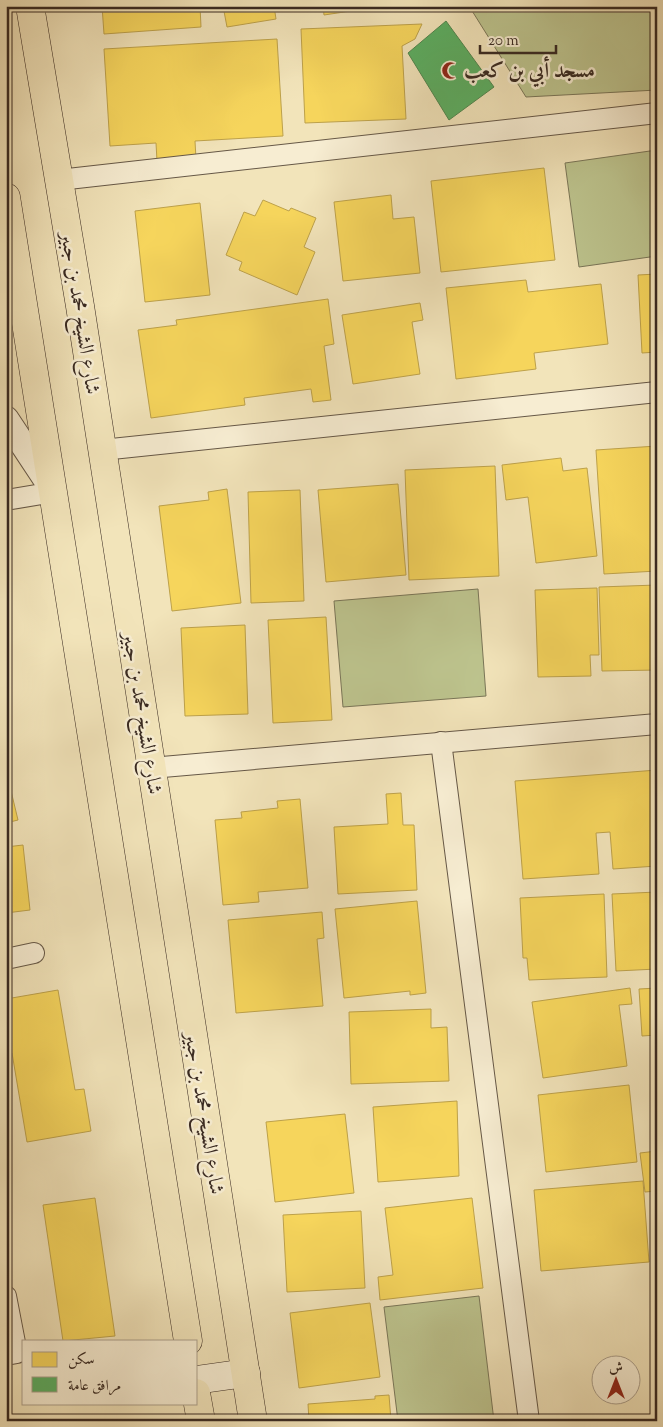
<svg xmlns="http://www.w3.org/2000/svg" width="663" height="1427" font-family="'Sorts Mill Goudy',Amiri,serif">
  <style>
    .green { fill: #bdc48e; stroke: #7a7658 }
    .homes { fill: #f6d55c; stroke: #bda14a }
    .public { fill: #5aae61; stroke: #50864e }
    .lines { fill: none; stroke-linecap: round; stroke-linejoin: round }
    .minor-casing { stroke: #665847; stroke-width: 22 }
    .tertiary-casing { stroke: #665847; stroke-width: 27 }
    .secondary-casing { stroke: #382921; stroke-width: 29 }
    .primary-casing { stroke: #382921; stroke-width: 29 }
    .minor { stroke: #f7edd2; stroke-width: 20 }
    .tertiary { stroke: #f7edd2; stroke-width: 25 }
    .secondary { stroke: #f7edd2; stroke-width: 28 }
    .primary { stroke: #f2e4ba; stroke-width: 28 }
    .labels { text-anchor: middle; stroke-width: 5; stroke-linejoin: round; paint-order: stroke }
    .poi-label { font-size: 21px; font-weight: bold; fill: #382921; stroke: #f7edd2; text-anchor: start }
    .street-label { font-size: 21px; fill: #382921; stroke: #f7edd2 }
  </style>
  <rect width="100%" height="100%" fill="#f2e4ba"/>
  <filter id="stains"><feTurbulence type="fractalNoise" baseFrequency=".004" numOctaves="4"/><feColorMatrix values="0 0 0 0 .2 0 0 0 0 .09 0 0 0 0 .02 0 0 0 .5 -.17"/></filter>
  <radialGradient id="worn" r=".72"><stop offset=".6" stop-color="#630" stop-opacity="0"/><stop offset="1" stop-color="#630" stop-opacity=".3"/></radialGradient>
  <g class="green">
    <path d="M 469,6 L 657,6 L 657,90 L 526,97 Z"/>
    <path d="M 657,150 L 657,256 L 579,267 L 565,163 Z"/>
    <path d="M 478,589 L 486,696 L 343,707 L 334,601 Z"/>
    <path d="M 479,1296 L 494,1421 L 398,1421 L 384,1307 Z"/>
  </g>
  <g class="homes">
    <path d="M 102,6 L 200,6 L 201,27 L 104,34 Z"/>
    <path d="M 223,6 L 274,6 L 276,19 L 227,27 Z"/>
    <path d="M 323,6 L 384,6 L 324,15 Z"/>
    <path d="M 422,24 L 415,39 L 402,46 L 406,119 L 305,123 L 301,29 Z"/>
    <path d="M 277,39 L 283,136 L 195,141 L 196,159 L 157,161 L 156,143 L 110,146 L 104,49 Z"/>
    <path d="M 544,168 L 555,260 L 441,272 L 431,181 Z"/>
    <path d="M 391,195 L 393,219 L 414,217 L 420,273 L 343,281 L 334,202 Z"/>
    <path d="M 263,200 L 289,211 L 291,208 L 316,218 L 304,247 L 315,252 L 297,295 L 239,270 L 242,262 L 226,255 L 244,212 L 255,216 Z"/>
    <path d="M 200,203 L 210,295 L 145,302 L 135,211 Z"/>
    <path d="M 657,274 L 657,352 L 642,353 L 638,275 Z"/>
    <path d="M 526,280 L 528,292 L 601,284 L 608,344 L 534,353 L 536,369 L 456,379 L 446,288 Z"/>
    <path d="M 328,299 L 334,344 L 324,346 L 331,400 L 313,402 L 311,389 L 244,398 L 245,405 L 151,418 L 138,330 L 177,325 L 176,320 Z"/>
    <path d="M 420,303 L 423,320 L 412,322 L 420,374 L 353,384 L 342,315 Z"/>
    <path d="M 657,446 L 657,571 L 604,574 L 596,450 Z"/>
    <path d="M 561,458 L 563,471 L 587,468 L 597,556 L 536,563 L 528,497 L 506,500 L 502,465 Z"/>
    <path d="M 495,466 L 499,576 L 409,580 L 405,470 Z"/>
    <path d="M 398,484 L 406,575 L 326,582 L 318,490 Z"/>
    <path d="M 227,489 L 241,603 L 172,611 L 159,506 L 209,500 L 208,492 Z"/>
    <path d="M 300,490 L 304,601 L 251,603 L 248,492 Z"/>
    <path d="M 657,585 L 657,670 L 602,671 L 599,587 Z"/>
    <path d="M 597,588 L 599,655 L 590,655 L 591,676 L 538,677 L 535,590 Z"/>
    <path d="M 326,617 L 332,720 L 273,723 L 268,620 Z"/>
    <path d="M 245,625 L 248,714 L 185,716 L 181,628 Z"/>
    <path d="M 6,770 L 18,820 L 6,823 Z"/>
    <path d="M 657,770 L 657,866 L 613,869 L 610,832 L 596,833 L 599,874 L 523,879 L 515,781 Z"/>
    <path d="M 401,793 L 403,825 L 414,825 L 417,890 L 338,894 L 334,827 L 388,824 L 386,794 Z"/>
    <path d="M 300,799 L 308,888 L 258,892 L 259,902 L 223,905 L 215,820 L 242,818 L 241,812 L 278,808 L 277,801 Z"/>
    <path d="M 23,845 L 30,910 L 6,913 L 6,847 Z"/>
    <path d="M 657,892 L 657,969 L 616,971 L 612,894 Z"/>
    <path d="M 604,894 L 607,977 L 529,980 L 527,958 L 523,958 L 520,898 Z"/>
    <path d="M 417,901 L 426,993 L 410,995 L 410,991 L 344,998 L 335,909 Z"/>
    <path d="M 322,912 L 324,938 L 317,939 L 323,1006 L 236,1013 L 228,920 Z"/>
    <path d="M 630,988 L 632,1004 L 619,1005 L 627,1066 L 543,1078 L 532,1002 Z"/>
    <path d="M 657,988 L 657,1035 L 642,1036 L 639,989 Z"/>
    <path d="M 58,990 L 75,1090 L 84,1089 L 91,1131 L 27,1142 L 12,1053 L 6,1054 L 6,999 Z"/>
    <path d="M 431,1009 L 431,1028 L 447,1027 L 449,1081 L 351,1084 L 349,1012 Z"/>
    <path d="M 629,1085 L 637,1162 L 546,1172 L 538,1095 Z"/>
    <path d="M 653,1089 L 657,1089 L 657,1126 Z"/>
    <path d="M 457,1101 L 459,1176 L 378,1182 L 373,1107 Z"/>
    <path d="M 345,1114 L 354,1193 L 275,1202 L 266,1122 Z"/>
    <path d="M 657,1151 L 657,1191 L 645,1192 L 640,1153 Z"/>
    <path d="M 643,1181 L 649,1262 L 541,1271 L 534,1190 Z"/>
    <path d="M 95,1198 L 115,1336 L 63,1341 L 43,1205 Z"/>
    <path d="M 472,1198 L 483,1288 L 380,1300 L 378,1277 L 393,1275 L 385,1208 Z"/>
    <path d="M 361,1211 L 365,1288 L 287,1292 L 283,1215 Z"/>
    <path d="M 370,1303 L 380,1377 L 299,1388 L 290,1313 Z"/>
    <path d="M 389,1395 L 391,1421 L 309,1421 L 308,1404 L 375,1399 L 375,1396 Z"/>
    <path d="M 51,1418 L 52,1421 L 34,1421 Z"/>
  </g>
  <path class="public" d="M 446,21 L 494,87 L 449,120 L 408,53 Z"/>
  <g class="lines">
    <defs>
      <g id="minor">
        <path d="M 59,180 L 657,113"/>
        <path d="M 102,450 L 657,392"/>
        <path d="M 6,500 L 54,492"/>
        <path d="M 441,742 L 529,1421"/>
        <path d="M 151,768 L 657,724"/>
        <path d="M 6,959 L 34,953"/>
        <path d="M 6,1296 L 17,1353 L 6,1355"/>
      </g>
      <path id="tertiary" d="M 6,419 L 53,490"/>
      <path id="secondary" d="M 196,1380 L 246,1373"/>
      <g id="primary">
        <path d="M 30,6 L 80,306 L 253,1421"/>
        <path d="M 6,197 L 188,1341"/>
        <path d="M 196,1393 L 201,1421"/>
      </g>
    </defs>
    <use href="#minor" class="minor-casing"/>
    <use href="#tertiary" class="tertiary-casing"/>
    <use href="#secondary" class="secondary-casing"/>
    <use href="#primary" class="primary-casing"/>
    <use href="#minor" class="minor"/>
    <use href="#tertiary" class="tertiary"/>
    <use href="#secondary" class="secondary"/>
    <use href="#primary" class="primary"/>
  </g>
  <defs>
    <symbol id="mosque-bare" viewBox="-9 -9 18 18"><path d="M3.5-4.9A6 6 0 1 0 3.5 4.9A5 5 0 1 1 3.5-4.9Z" fill="#8f2418" stroke="#f7edd2" stroke-width="2.5" paint-order="stroke"/></symbol>
  </defs>
  <g fill-rule="evenodd">
    <use href="#mosque-bare" x="438" y="58" width="25" height="25"/>
  </g>
  <g class="labels">
    <g class="poi-label">
      <text x="464" y="77">مسجد أبي بن كعب</text>
    </g>
    <g class="street-label">
      <text transform="translate(81 313) rotate(81)" y="7">شارع الشيخ محمد بن جبير</text>
      <text transform="translate(143 713) rotate(81)" y="7">شارع الشيخ محمد بن جبير</text>
      <text transform="translate(205 1113) rotate(81)" y="7">شارع الشيخ محمد بن جبير</text>
    </g>
  </g>
  <rect width="663" height="1427" fill="none" stroke="#f2e4ba" stroke-width="25"/>
  <rect x="8" y="8" width="648" height="1412" fill="none" stroke="#382921" stroke-width="2.5"/>
  <rect x="12" y="12" width="638" height="1402" fill="none" stroke="#382921"/>
  <rect x="22" y="1340" width="175" height="65" fill="#f7edd2" stroke="#ab9f8b"/>
  <rect x="32" y="1352" width="25" height="15" fill="#f6d55c" stroke="#ab9f8b"/>
  <text x="68" y="1364" font-size="15" fill="#382921">سكن</text>
  <rect x="32" y="1377" width="25" height="15" fill="#5aae61" stroke="#ab9f8b"/>
  <text x="68" y="1390" font-size="15" fill="#382921">مرافق عامة</text>
  <g transform="translate(616 1380)"><circle r="24" fill="#f7edd2" stroke="#ab9f8b"/>
  <path d="M0-4L9 19L0 12L-9 19Z" fill="#8f2418"/>
  <text y="-8" font-size="14" font-weight="bold" text-anchor="middle" fill="#382921">ش</text>
  </g>
  <path d="M480 45v8h76v-8" fill="none" stroke="#382921" stroke-width="2.5"/>
  <text x="488" y="45" font-size="15" fill="#382921" stroke="#f7edd2" stroke-width="4" paint-order="stroke">20 m</text>
  <rect width="100%" height="100%" filter="url(#stains)"/>
  <rect width="100%" height="100%" fill="url(#worn)"/>
</svg>
